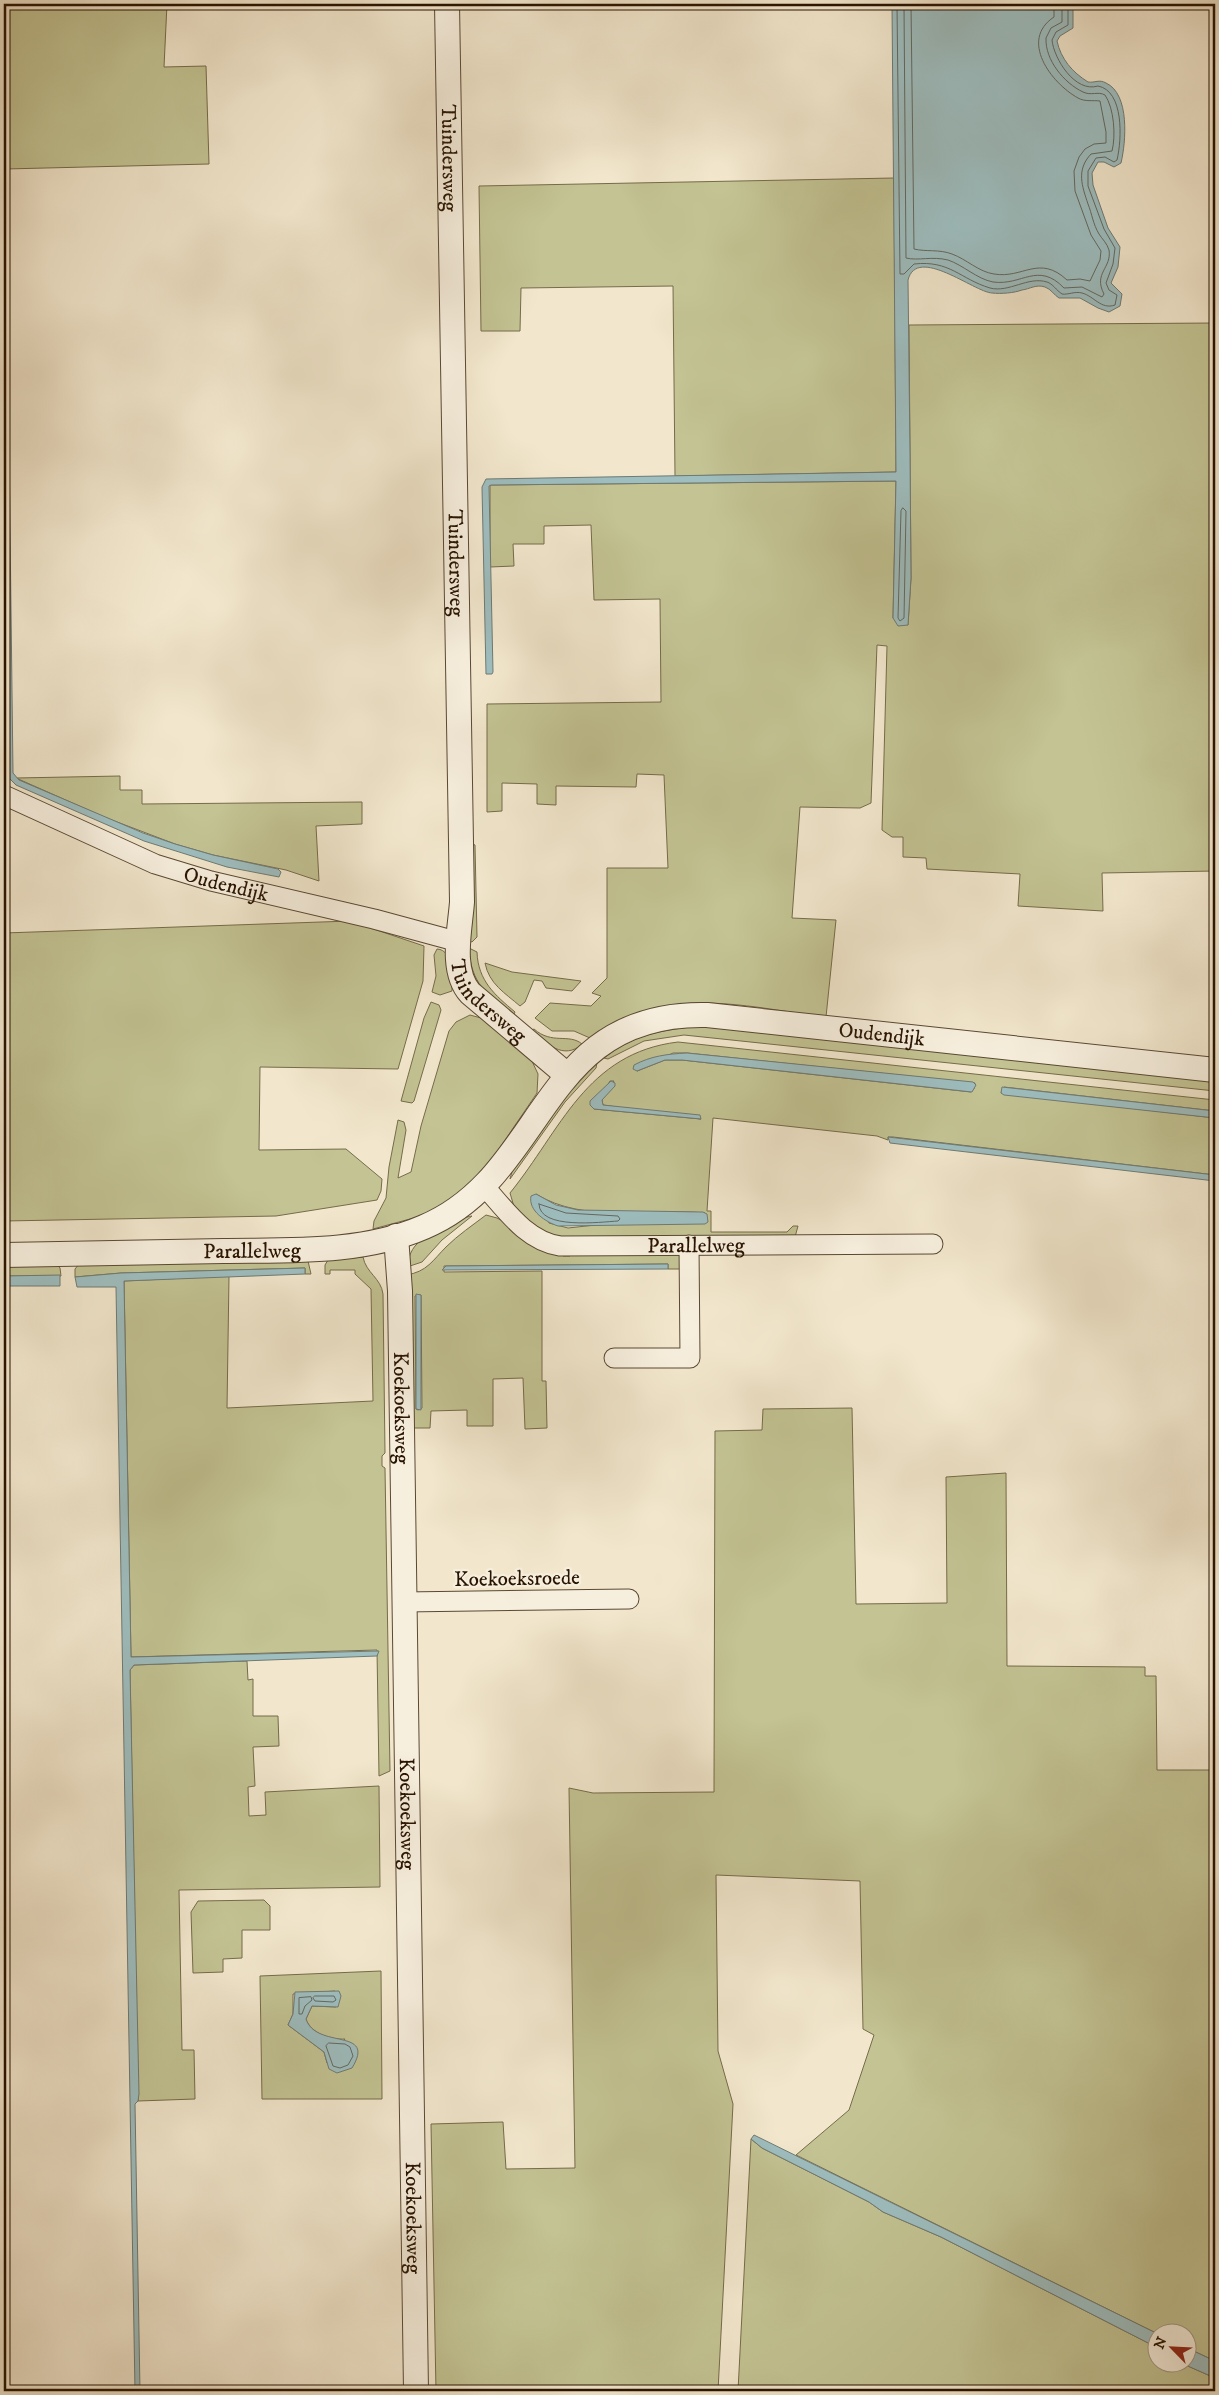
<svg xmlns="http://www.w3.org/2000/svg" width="1219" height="2395" font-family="'IM FELL DW Pica',serif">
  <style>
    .green { fill: #c3c393; stroke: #766b4a; fill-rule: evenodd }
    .water { fill: #9ebec0; stroke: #6f7a73 }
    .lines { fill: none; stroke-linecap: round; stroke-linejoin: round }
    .shore { stroke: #636860; stroke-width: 1 }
    .minor-casing { stroke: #5a4833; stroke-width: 21 }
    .tertiary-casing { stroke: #5a4833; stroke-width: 26 }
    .minor { stroke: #f7efde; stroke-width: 19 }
    .tertiary { stroke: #f7efde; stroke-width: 24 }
    .labels { text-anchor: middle; stroke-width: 4.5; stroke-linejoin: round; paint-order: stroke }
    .street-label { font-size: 21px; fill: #281300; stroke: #f7efde }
  </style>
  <rect width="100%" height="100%" fill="#f2e7cd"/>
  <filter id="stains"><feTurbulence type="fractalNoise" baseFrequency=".004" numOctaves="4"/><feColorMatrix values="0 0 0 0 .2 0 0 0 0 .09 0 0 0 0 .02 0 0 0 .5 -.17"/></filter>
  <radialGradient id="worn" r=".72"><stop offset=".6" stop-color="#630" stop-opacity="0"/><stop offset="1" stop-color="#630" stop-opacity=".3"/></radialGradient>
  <g class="green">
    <path d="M 4,4 L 167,4 L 164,67 L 206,66 L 209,164 L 5,169 L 4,183 Z"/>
    <path d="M 894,178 L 896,472 L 675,476 L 673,286 L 521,288 L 520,331 L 481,331 L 479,186 Z"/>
    <path d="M 1215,323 L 1215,871 L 1102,873 L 1103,911 L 1018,906 L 1020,874 L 927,869 L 926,858 L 903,857 L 903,837 L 892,837 L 882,830 L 887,646 L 877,645 L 871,803 L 860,808 L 800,807 L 792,918 L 836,920 L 826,1017 C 767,1010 703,993 645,1011 C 625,1017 609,1030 590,1038 L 574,1031 L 552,1031 L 535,1018 L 550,1003 L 591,1006 L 601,996 L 592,993 L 607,978 L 607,868 L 668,868 L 664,775 L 637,774 L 636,787 L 556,786 L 556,805 L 537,804 L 537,784 L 502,783 L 502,811 L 487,812 L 487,704 L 661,702 L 660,599 L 594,600 L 591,525 L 544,526 L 544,544 L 513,544 L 514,566 L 490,567 L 490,485 L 896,481 L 893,618 L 908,625 L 911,578 L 909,325 Z"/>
    <path d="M 120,776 L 120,790 L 142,790 L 142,804 L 362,802 L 362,824 L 316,826 L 319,881 L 286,870 L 213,855 L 175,844 L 104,817 L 16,778 Z"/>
    <path d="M 473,844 L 475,845 L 477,937 L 472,942 L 469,941 Z"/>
    <path d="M 350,921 L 424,946 L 423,981 L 398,1069 L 260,1067 L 259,1150 L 346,1149 L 382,1179 L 381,1191 L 377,1200 L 276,1216 L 4,1221 L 4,933 Z"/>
    <path d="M 469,948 L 477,952 C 478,981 495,995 515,1012 L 513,1016 C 487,993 471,985 469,948 Z"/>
    <path d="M 437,949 C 454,950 452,978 452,991 L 440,995 L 432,992 L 436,976 L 434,955 Z"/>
    <path d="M 485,963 L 512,972 L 581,981 L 572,991 L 546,988 L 542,981 L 534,980 L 525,1002 L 520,1006 C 505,993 489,984 485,963 Z"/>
    <path d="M 431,1002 L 439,1005 L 441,1010 L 414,1101 L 412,1103 L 401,1101 L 424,1018 Z"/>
    <path d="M 470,1015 L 481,1018 L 531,1059 L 538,1074 L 537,1093 L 488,1165 L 457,1197 L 421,1216 L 373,1229 L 374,1221 L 386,1198 L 389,1167 L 398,1120 L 404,1122 L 406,1130 L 398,1178 L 411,1172 L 421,1126 L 449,1031 L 456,1022 Z"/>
    <path d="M 697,1026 L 1215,1080 L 1215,1091 L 684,1035 L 644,1041 L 608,1059 L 604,1058 C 634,1034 660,1031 697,1026 Z"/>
    <path d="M 534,1029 C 552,1045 569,1033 582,1044 C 564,1061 545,1043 532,1030 Z"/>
    <path d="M 678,1042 L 1215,1100 L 1215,1111 L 1004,1087 L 1001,1093 L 1215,1118 L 1215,1175 L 893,1137 L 888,1137 L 888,1140 L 877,1136 L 713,1118 L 707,1211 L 711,1211 L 711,1232 L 787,1232 L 793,1226 L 798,1226 L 795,1237 L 626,1241 L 545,1236 L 515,1210 L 510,1193 C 561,1130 586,1053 678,1042 ZM 673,1053 L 687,1053 L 975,1083 L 974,1089 L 971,1092 L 682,1060 L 665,1060 L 637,1071 ZM 610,1081 L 614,1081 L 602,1100 L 603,1105 L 701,1119 L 594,1109 ZM 536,1194 C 584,1224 651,1208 705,1213 L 568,1228 L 549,1223 Z"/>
    <path d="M 597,1063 L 596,1068 L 565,1102 L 510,1179 L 513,1168 L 572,1085 Z"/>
    <path d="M 486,1215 L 497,1218 L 560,1252 L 563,1256 L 570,1256 L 574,1251 L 679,1253 L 681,1269 L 668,1269 L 668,1264 L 444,1266 L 444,1272 L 542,1271 L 542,1381 L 546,1381 L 547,1428 L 525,1429 L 523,1378 L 493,1379 L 493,1426 L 467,1426 L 467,1410 L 431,1411 L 430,1428 L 410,1428 L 406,1275 C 427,1272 433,1260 446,1247 C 458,1235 473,1225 486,1215 ZM 421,1295 L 422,1408 L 418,1410 L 416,1409 L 415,1296 Z"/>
    <path d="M 472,1216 L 442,1240 L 422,1262 L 407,1267 C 408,1259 411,1250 416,1245 C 424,1235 461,1217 472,1216 Z"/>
    <path d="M 363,1257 C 366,1273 381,1278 383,1294 L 385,1453 L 382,1456 L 382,1466 L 385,1468 L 390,1771 L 379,1776 L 377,1650 L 131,1657 L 124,1281 L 229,1276 L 227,1408 L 373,1401 L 371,1289 L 355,1274 L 355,1270 L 330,1270 L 330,1274 L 325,1274 L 325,1265 L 328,1260 Z"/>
    <path d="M 308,1261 L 311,1274 L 305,1274 L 305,1268 L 121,1273 L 75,1277 L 75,1269 L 80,1263 Z"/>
    <path d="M 56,1263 L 60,1268 L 61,1276 L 4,1276 L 4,1264 Z"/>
    <path d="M 852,1408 L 856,1604 L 947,1603 L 946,1477 L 1006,1473 L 1007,1666 L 1145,1667 L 1145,1676 L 1156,1676 L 1157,1770 L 1215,1770 L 1215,2361 L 1187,2348 L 1186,2332 L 1156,2333 L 796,2155 L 849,2110 L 874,2035 L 863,2029 L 860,1881 L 716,1875 L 718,2051 L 733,2104 L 718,2391 L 436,2391 L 431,2124 L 503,2122 L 506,2169 L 575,2168 L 569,1788 L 593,1793 L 714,1792 L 715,1431 L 762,1430 L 763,1409 Z"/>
    <path d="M 247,1661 L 248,1680 L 253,1679 L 253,1716 L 278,1716 L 279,1746 L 253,1747 L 255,1786 L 248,1787 L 249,1816 L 266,1815 L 265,1792 L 379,1786 L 380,1887 L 179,1890 L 182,2050 L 194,2050 L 195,2099 L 138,2101 L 130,1670 L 134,1665 Z"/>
    <path d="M 264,1900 L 270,1906 L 270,1930 L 242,1930 L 242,1958 L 223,1959 L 223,1972 L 193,1973 L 191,1912 L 198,1901 Z"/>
    <path d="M 381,1971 L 382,2099 L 262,2099 L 260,1976 ZM 335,1991 L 336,2007 L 312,2006 L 306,2019 C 311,2034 332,2040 345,2039 L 327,2063 L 324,2052 L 288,2025 L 293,2014 L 293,1994 Z"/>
    <path d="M 751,2139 L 762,2148 L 869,2202 L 883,2212 L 941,2237 L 1156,2347 L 1156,2362 L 1181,2363 L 1215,2378 L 1215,2391 L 738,2391 Z"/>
  </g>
  <g class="water">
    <path d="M 892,4 L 1073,4 L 1073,28 L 1060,36 L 1057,41 C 1061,59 1072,72 1088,82 C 1095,83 1099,79 1106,83 C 1130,94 1126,142 1121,163 L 1114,167 L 1104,162 L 1098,162 L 1092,173 L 1093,185 L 1108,228 L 1120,247 L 1118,267 L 1111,283 L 1122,294 L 1120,306 L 1109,312 L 1098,308 L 1080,298 L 1059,298 C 1054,295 1051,289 1045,287 C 1036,284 1030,289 1022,290 C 1014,293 1001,294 992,293 C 974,292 917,245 908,280 L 910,454 L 911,578 L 908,625 L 898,626 L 893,618 L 896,481 L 491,485 L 489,486 L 493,672 L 492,674 L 486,674 L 482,487 L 486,479 L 896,472 Z"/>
    <path d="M 4,239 L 8,362 L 13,773 L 19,780 L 143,833 L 175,844 L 213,855 L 278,869 L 281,872 L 279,877 L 227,867 L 144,841 L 16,785 L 9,778 L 7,761 Z"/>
    <path d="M 687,1053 L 973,1082 L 976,1085 L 972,1092 L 682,1060 L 665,1060 L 637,1071 L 633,1069 L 634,1065 C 651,1056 667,1054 687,1053 Z"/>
    <path d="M 611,1081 L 615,1083 L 615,1086 L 602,1100 L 603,1105 L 700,1115 L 701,1119 L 594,1109 L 590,1105 L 590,1101 Z"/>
    <path d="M 1002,1087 L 1215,1111 L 1215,1118 L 1004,1095 L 1001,1093 Z"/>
    <path d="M 888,1137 L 1215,1175 L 1215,1181 L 890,1143 Z"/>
    <path d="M 536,1194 L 556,1205 L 578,1210 L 703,1212 L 707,1214 L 708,1222 L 705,1224 L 558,1226 C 546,1222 528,1211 531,1196 Z"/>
    <path d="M 668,1264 L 668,1269 L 442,1270 L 446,1266 Z"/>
    <path d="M 305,1268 L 305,1274 L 124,1281 L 131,1657 L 379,1651 L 377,1656 L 134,1665 L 130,1670 L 139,2094 L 138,2101 L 135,2104 L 140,2391 L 135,2391 L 116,1287 L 77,1287 L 75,1277 L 121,1273 Z"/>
    <path d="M 60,1275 L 60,1286 L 4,1286 L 4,1276 Z"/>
    <path d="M 416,1294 L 421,1295 L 421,1410 L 416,1409 Z"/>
    <path d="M 339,1991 L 341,1996 L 338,2007 L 312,2006 L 306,2019 C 316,2050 377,2027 352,2068 L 337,2073 L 329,2069 L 324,2052 L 288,2025 L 293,2014 L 295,1992 Z"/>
    <path d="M 754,2135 L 1156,2333 L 1156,2347 L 941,2237 L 883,2212 L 869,2202 L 762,2148 L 751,2139 Z"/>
    <path d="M 1187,2348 L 1215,2361 L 1215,2378 L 1181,2363 L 1186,2362 Z"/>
  </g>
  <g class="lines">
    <g class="shore">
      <path d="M 897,4 L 900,274 L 904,274 L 914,264 C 950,260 960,279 990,288 C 1009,293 1028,276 1047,282 C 1053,284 1056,290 1062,294 C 1068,295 1075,291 1082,293 C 1094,296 1101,310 1115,305 L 1117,295 L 1109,290 L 1106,283 L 1113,264 L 1115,248 L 1104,229 L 1088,186 L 1088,171 L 1096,158 L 1105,157 L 1114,162 L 1117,160 C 1122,139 1124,91 1098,86 C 1075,93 1054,59 1052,40 L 1056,32 L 1068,25 L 1068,4"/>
      <path d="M 904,4 L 906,258 C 918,261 932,256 948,260 C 963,265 977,279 993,282 C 1022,286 1038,261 1064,288 L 1082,287 L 1102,297 L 1104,294 C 1093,273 1112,268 1109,250 C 1107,243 1102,239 1099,234 C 1093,224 1092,214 1088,204 C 1082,186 1076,170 1091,154 L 1112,151 C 1116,136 1114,108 1105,95 C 1098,91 1091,96 1083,92 C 1064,83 1045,60 1046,38 L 1051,28 L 1062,22 L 1062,4"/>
      <path d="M 911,4 L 914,249 C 926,252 939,249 952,254 C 966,259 979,272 994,274 C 1023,279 1039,254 1067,280 L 1080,279 L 1090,281 L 1100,260 L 1101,251 L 1091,235 L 1075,191 L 1074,171 L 1079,157 L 1085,149 L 1094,144 L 1106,143 L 1106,132 L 1100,101 C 1093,100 1085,102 1078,98 C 1051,83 1019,40 1054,17 L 1054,4"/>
      <path d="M 4,445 L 7,726 L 4,729"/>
      <path d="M 903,508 L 906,511 L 904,618 L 900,621 L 898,618 L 901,511 Z"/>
      <path d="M 539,1204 L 566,1213 L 618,1216 L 620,1219 L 618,1221 C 601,1222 539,1230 539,1204 Z"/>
      <path d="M 315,1996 L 334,1996 L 336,2000 L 333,2002 L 315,2001 L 313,1998 Z"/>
      <path d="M 311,1997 L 312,2000 L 305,2006 L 302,2014 L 299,2014 L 299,1998 Z"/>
      <path d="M 329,2043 L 345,2044 L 350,2047 L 353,2056 L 348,2065 L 340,2068 L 333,2066 L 326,2046 Z"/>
    </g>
    <defs>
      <g id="minor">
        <path id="s1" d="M 4,795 L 155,864 L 211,881 L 374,919 L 459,942"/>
        <path id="s2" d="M 484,1186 C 505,1209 526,1241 560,1246 L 933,1244"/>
        <path d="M 614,1358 L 690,1358 L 689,1245"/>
        <path d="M 404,1602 L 629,1599"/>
      </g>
      <g id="tertiary">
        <path id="s3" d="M 447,4 L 462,902 C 460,930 450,970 470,993 L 567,1075"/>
        <path id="s4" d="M 396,1236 L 400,1291 L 416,2391"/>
        <path id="s5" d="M 4,1255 C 77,1254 150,1252 223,1251 C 288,1250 362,1254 424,1227 C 548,1175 538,1011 707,1015 L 1215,1070"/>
      </g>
    </defs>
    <use href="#minor" class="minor-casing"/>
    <use href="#tertiary" class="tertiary-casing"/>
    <use href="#minor" class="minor"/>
    <use href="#tertiary" class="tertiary"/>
  </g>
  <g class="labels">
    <g class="street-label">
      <text dy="7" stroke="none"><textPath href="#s3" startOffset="154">Tuindersweg</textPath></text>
      <text dy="7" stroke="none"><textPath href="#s3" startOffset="559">Tuindersweg</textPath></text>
      <text dy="7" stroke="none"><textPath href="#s1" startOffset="240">Oudendijk</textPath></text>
      <text dy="7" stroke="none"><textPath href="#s3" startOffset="1009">Tuindersweg</textPath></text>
      <text dy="7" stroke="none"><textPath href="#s5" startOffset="968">Oudendijk</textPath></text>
      <text dy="7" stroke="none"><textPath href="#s2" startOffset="235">Parallelweg</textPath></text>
      <text dy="7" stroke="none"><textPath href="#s5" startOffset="248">Parallelweg</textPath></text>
      <text dy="7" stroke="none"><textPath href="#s4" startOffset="172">Koekoeksweg</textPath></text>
      <text transform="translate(517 1578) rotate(-1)" y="7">Koekoeksroede</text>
      <text dy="7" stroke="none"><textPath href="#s4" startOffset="578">Koekoeksweg</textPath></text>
      <text dy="7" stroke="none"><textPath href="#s4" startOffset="982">Koekoeksweg</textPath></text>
    </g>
  </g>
  <rect width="1219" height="2395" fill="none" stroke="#f2e7cd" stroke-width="20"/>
  <rect x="5" y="5" width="1209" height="2385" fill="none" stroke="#281300" stroke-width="2.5"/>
  <rect x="10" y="10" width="1199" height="2375" fill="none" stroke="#281300"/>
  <g transform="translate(1172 2348) rotate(294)"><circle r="24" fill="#f7efde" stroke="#a49785"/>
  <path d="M0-4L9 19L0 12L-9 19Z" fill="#8f2418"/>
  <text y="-8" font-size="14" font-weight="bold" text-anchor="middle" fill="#281300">N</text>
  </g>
  <rect width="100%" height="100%" filter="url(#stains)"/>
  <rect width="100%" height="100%" fill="url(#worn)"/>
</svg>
